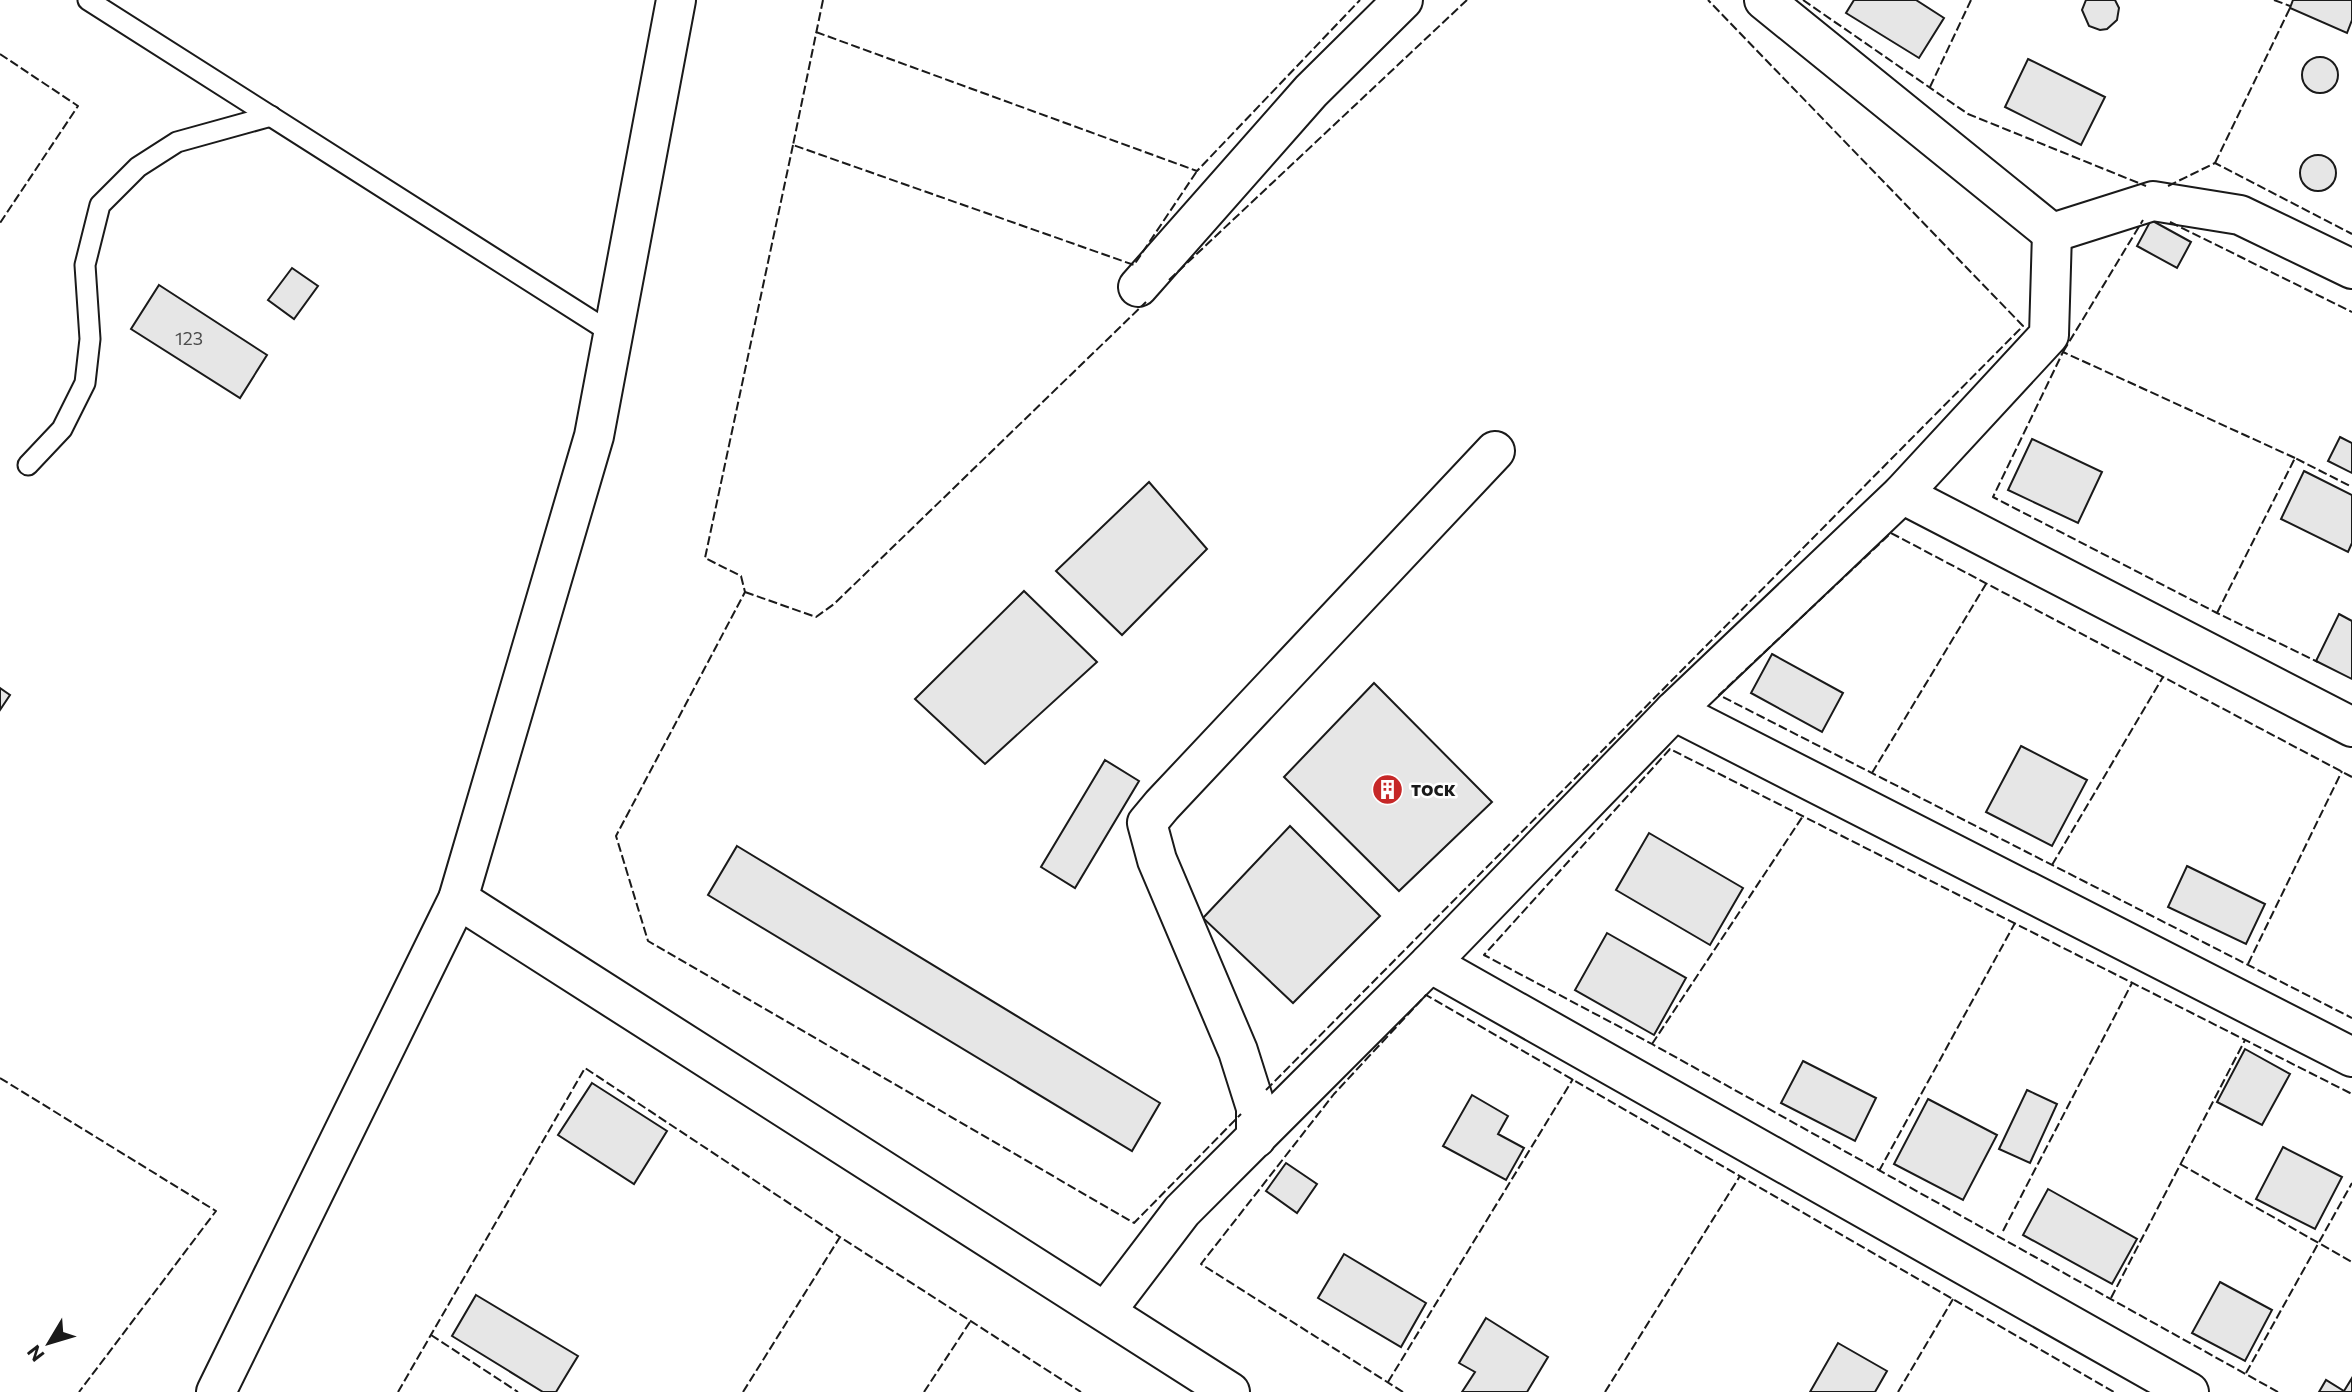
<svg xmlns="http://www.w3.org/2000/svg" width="2352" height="1392" font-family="Commissioner,sans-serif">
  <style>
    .building { fill: #e6e6e6; stroke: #1a1a1a; stroke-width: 2 }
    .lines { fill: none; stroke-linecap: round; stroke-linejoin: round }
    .lane-casing { stroke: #1a1a1a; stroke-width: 23 }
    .street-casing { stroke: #1a1a1a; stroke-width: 42 }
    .secondary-casing { stroke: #1a1a1a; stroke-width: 42 }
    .lane { stroke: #fff; stroke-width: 19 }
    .street { stroke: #fff; stroke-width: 38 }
    .secondary { stroke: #fff; stroke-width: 38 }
    .fence { stroke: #1a1a1a; stroke-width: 2; stroke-dasharray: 9 3.5; stroke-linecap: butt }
    .labels { text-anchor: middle; stroke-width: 5; stroke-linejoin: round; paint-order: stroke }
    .number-label { font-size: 18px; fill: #4d4d4d }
    .poi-label { font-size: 21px; font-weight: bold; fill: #1a1a1a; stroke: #fff; text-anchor: start }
  </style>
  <rect width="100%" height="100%" fill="#fff"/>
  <g class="building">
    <path d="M 1854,0 L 1916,0 L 1944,18 L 1919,58 L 1846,13 Z"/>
    <path d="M 2086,0 L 2115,0 L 2119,8 L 2117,20 L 2107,29 L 2100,30 L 2089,26 L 2082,10 Z"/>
    <path d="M 2293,0 L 2352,0 L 2352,20 L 2347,33 L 2290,8 Z"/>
    <circle cx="2320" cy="75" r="18"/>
    <path d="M 2028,59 L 2105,97 L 2081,145 L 2005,107 Z"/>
    <circle cx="2318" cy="173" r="18"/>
    <path d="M 2151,220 L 2191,242 L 2177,268 L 2137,246 Z"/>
    <path d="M 292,268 L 318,286 L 294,319 L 268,300 Z"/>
    <path d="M 159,285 L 267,355 L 240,398 L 131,329 Z"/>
    <path d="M 2340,437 L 2352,443 L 2352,473 L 2328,461 Z"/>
    <path d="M 2032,439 L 2102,472 L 2078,523 L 2008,490 Z"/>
    <path d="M 2304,471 L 2352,495 L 2352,543 L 2348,552 L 2281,519 Z"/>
    <path d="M 1149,482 L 1207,549 L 1122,635 L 1056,571 Z"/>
    <path d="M 1024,591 L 1097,662 L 985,764 L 915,699 Z"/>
    <path d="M 2339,614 L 2352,621 L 2352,679 L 2316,661 Z"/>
    <path d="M 1772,654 L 1843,693 L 1822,732 L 1751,693 Z"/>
    <path d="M 1374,683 L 1492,802 L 1399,891 L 1284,777 Z"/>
    <path d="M 0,688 L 10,695 L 0,710 Z"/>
    <path d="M 2021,746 L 2087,780 L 2052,846 L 1986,812 Z"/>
    <path d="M 1105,760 L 1139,781 L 1075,888 L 1041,867 Z"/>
    <path d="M 1290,826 L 1380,916 L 1293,1003 L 1203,918 Z"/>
    <path d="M 1649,833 L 1743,888 L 1710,945 L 1616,890 Z"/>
    <path d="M 737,846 L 1160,1103 L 1132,1151 L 708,895 Z"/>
    <path d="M 2187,866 L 2265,904 L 2246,944 L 2168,907 Z"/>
    <path d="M 1607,933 L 1686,978 L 1654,1035 L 1575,990 Z"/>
    <path d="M 2245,1049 L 2290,1074 L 2262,1125 L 2217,1102 Z"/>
    <path d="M 1803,1061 L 1876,1098 L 1855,1141 L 1781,1103 Z"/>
    <path d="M 592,1083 L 667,1131 L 634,1184 L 558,1135 Z"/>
    <path d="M 2027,1090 L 2057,1104 L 2030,1163 L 1999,1149 Z"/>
    <path d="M 1472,1095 L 1508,1116 L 1498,1134 L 1524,1148 L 1506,1180 L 1443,1146 Z"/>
    <path d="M 1928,1099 L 1997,1135 L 1963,1200 L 1894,1164 Z"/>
    <path d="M 2283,1147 L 2342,1177 L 2315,1229 L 2256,1199 Z"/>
    <path d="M 1286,1163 L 1317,1184 L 1297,1213 L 1266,1191 Z"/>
    <path d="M 2048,1189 L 2137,1239 L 2112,1284 L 2023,1235 Z"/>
    <path d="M 1344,1254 L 1426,1303 L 1401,1347 L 1318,1298 Z"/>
    <path d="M 2220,1282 L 2272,1310 L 2245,1361 L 2192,1333 Z"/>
    <path d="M 476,1295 L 578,1356 L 556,1392 L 543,1392 L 452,1336 Z"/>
    <path d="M 1486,1318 L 1548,1357 L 1527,1392 L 1462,1392 L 1475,1372 L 1459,1363 Z"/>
    <path d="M 1838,1343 L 1887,1371 L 1875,1392 L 1810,1392 Z"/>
    <path d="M 2352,1378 L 2352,1392 L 2319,1392 L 2326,1380 L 2344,1391 Z"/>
  </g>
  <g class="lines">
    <defs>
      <g id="lane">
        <path d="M 88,0 L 613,334"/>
        <path d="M 28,465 L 62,429 L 85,383 L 90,339 L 85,265 L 100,205 L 138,167 L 177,142 L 271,116"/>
      </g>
      <g id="street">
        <path d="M 1764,0 L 2052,233"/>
        <path d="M 2052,233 L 2153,201 L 2240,215 L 2352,269"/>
        <path d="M 1138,287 L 1311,91 L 1403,0"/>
        <path d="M 1902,494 L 2352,727"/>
        <path d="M 1674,711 L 2352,1057"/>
        <path d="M 1430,963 L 2189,1392"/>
        <path d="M 1256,1138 L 1256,1108 L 1238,1051 L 1157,860 L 1147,823 L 1162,805 L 1495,451"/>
        <path d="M 1106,1311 L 1182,1211 L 1430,963 L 1674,711 L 1902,494 L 2049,335 L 2052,233"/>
      </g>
      <g id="secondary">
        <path d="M 458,899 L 1230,1392"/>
        <path d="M 216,1392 L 458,899 L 594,436 L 676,0"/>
      </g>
    </defs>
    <use href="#lane" class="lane-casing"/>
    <use href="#street" class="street-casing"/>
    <use href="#secondary" class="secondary-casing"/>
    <use href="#lane" class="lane"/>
    <use href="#street" class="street"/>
    <use href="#secondary" class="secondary"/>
    <g class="fence">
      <path d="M 823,0 L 793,145 L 1134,265 L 1197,171"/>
      <path d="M 1803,0 L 1968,114 L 2146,186"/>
      <path d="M 2274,0 L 2290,6"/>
      <path d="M 816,32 L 1197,171 L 1360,0"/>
      <path d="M 0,54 L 78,106 L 0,223"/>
      <path d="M 1930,87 L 1971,0"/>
      <path d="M 793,145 L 705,558 L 741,576 L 745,592 L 616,836 L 648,941 L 1134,1223 L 1241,1114"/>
      <path d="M 2215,163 L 2290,8 L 2292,8"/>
      <path d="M 2168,186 L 2215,163 L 2352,234"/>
      <path d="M 2170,222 L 2352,312"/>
      <path d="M 1169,280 L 1467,0"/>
      <path d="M 2063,352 L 2143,220"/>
      <path d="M 2295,458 L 2063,352 L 1993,497 L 2217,613 L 2318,662"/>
      <path d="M 745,592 L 816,617 L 834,604 L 1146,302"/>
      <path d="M 2217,613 L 2295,458 L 2352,487"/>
      <path d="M 1872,773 L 1986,584"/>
      <path d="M 2352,777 L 1891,533 L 1719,695 L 2352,1018"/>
      <path d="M 2052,865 L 2163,677"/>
      <path d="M 2248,964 L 2342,771"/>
      <path d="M 1652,1044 L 1803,816"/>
      <path d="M 0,1078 L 216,1211 L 79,1392"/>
      <path d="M 1266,1090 L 2023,326 L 1708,0"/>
      <path d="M 2180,1164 L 2352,1262"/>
      <path d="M 1879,1171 L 2015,923"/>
      <path d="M 2003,1231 L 2132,983"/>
      <path d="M 2111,1298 L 2245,1040"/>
      <path d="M 431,1335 L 518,1392"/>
      <path d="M 2246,1373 L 2352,1183"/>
      <path d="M 1388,1382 L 1573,1079"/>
      <path d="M 398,1392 L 585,1068 L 840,1237"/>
      <path d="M 743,1392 L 840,1237 L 1081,1392"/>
      <path d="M 924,1392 L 970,1322"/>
      <path d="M 1403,1392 L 1201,1264 L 1334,1094 L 1426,995 L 2114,1392"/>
      <path d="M 1605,1392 L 1740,1176"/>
      <path d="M 1898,1392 L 1953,1299"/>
      <path d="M 2278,1392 L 1652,1044 L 1484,955 L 1670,749 L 2352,1094"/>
    </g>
  </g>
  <defs>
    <symbol id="building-disc" viewBox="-11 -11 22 22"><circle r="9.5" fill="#c62828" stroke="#fff"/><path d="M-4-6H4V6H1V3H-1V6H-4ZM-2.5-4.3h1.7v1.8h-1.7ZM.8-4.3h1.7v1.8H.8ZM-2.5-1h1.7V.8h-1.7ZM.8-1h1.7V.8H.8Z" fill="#fff"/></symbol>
  </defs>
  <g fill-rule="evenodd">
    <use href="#building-disc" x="1370" y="772" width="35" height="35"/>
  </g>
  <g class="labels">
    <g class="number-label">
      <text x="189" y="345">123</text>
    </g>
    <g class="poi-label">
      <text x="1411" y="796">тоск</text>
    </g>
  </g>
  <g transform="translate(49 1343) rotate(232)" stroke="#ffffff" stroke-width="5" paint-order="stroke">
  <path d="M0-5L12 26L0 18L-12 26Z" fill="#1a1a1a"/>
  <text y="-10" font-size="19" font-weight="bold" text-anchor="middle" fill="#1a1a1a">N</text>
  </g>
</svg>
